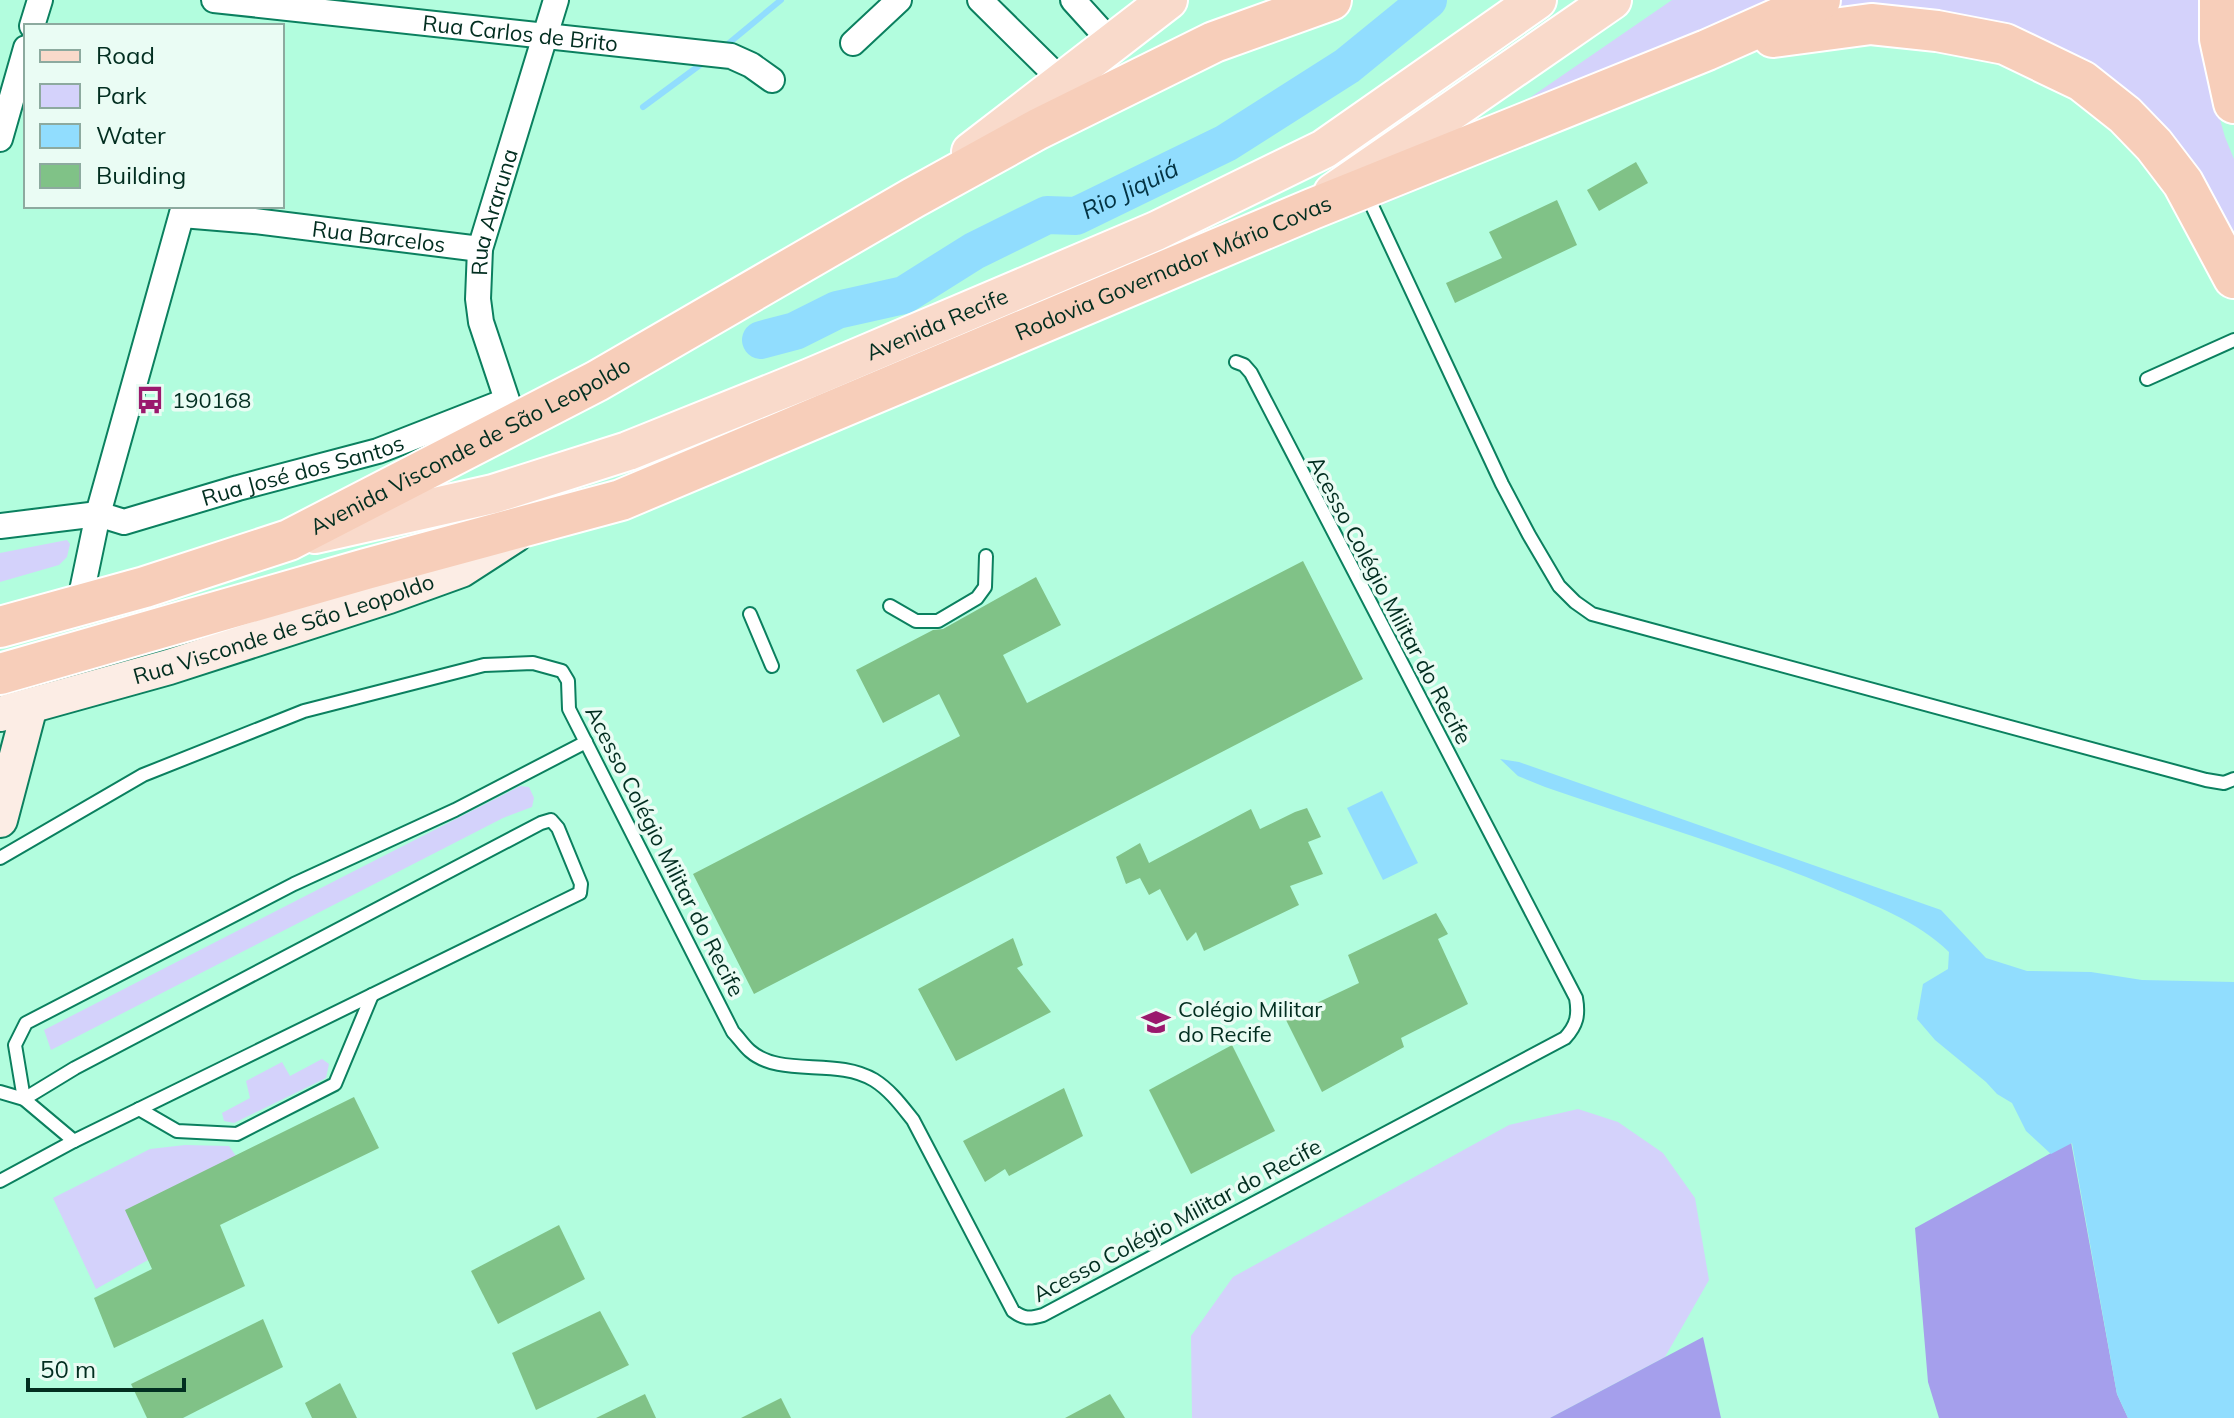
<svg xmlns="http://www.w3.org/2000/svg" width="2234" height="1418" font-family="Mulish,sans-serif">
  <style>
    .green { fill: #d4d2fb }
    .forest { fill: #a59fec }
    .water { fill: #91ddfe }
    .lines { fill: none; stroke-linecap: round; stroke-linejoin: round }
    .stream { stroke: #91ddfe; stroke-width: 6 }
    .river { stroke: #91ddfe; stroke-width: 38 }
    .building { fill: #80c287 }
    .service-casing { stroke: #0b805f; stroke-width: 16 }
    .minor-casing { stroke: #0b805f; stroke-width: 28 }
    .secondary-casing { stroke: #0b805f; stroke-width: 38 }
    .primary-casing { stroke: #fff; stroke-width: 42 }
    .trunk-casing { stroke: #fff; stroke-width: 44 }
    .service { stroke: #fff; stroke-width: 12 }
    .minor { stroke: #fff; stroke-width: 24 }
    .secondary { stroke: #fcede5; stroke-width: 34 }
    .primary { stroke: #f9dacb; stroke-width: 38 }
    .trunk { stroke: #f7ceba; stroke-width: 40 }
    .labels { text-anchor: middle; stroke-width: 7; stroke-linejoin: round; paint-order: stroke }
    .street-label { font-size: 22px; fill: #022e20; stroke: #eafcf4 }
    .poi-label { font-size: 22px; fill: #022e20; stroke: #eafcf4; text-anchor: start }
    .water-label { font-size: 24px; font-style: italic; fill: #033343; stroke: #eafcf4 }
  </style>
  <rect width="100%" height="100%" fill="#b2fdde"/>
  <g class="green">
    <path d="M 1672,0 L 2198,0 L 2202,57 L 2225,137 L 2234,159 L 2234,244 L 2121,91 L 1836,16 L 1362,213 Z"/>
    <path d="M 67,540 L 70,544 L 67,557 L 59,565 L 0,582 L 0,553 Z"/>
    <path d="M 520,786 L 529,787 L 534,798 L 532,807 L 503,818 L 51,1050 L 44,1030 Z"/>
    <path d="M 322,1059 L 329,1064 L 326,1078 L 234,1123 L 224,1121 L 222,1113 L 250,1098 L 246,1081 L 282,1062 L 290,1076 Z"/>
    <path d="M 1578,1109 L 1618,1122 L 1663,1153 L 1695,1198 L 1709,1280 L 1665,1357 L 1550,1418 L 1192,1418 L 1191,1336 L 1233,1277 L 1509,1125 Z"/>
    <path d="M 185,1145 L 229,1146 L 236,1156 L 148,1260 L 96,1289 L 53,1198 L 150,1149 Z"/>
  </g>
  <g class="forest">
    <path d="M 2071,1142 L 2117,1394 L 2128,1418 L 1939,1418 L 1928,1382 L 1915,1228 Z"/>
    <path d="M 1703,1337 L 1721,1418 L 1550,1418 Z"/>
  </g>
  <g class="water">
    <path d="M 1500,759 L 1519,762 L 1941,910 L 1986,958 L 2027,971 L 2091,972 L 2142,980 L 2234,982 L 2234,1418 L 2128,1418 L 2117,1394 L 2072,1143 L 2051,1154 L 2026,1131 L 2012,1103 L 1997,1094 L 1986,1082 L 1935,1040 L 1917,1019 L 1923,984 L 1948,969 L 1949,952 C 1917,921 1874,905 1833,888 C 1739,849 1641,820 1545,787 L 1518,776 Z"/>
    <path d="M 1382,791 L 1418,863 L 1383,880 L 1347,808 Z"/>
  </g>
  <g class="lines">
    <g class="stream">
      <path d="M 723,48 L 781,0"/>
      <path d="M 643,107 L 704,62"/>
    </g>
    <path class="river" id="s1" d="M 761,340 L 795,331 L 837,310 L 904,295 L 974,251 L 1047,215 L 1076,216 L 1226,143 L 1347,66 L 1428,0"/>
  </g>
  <g class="building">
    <path d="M 1636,162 L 1648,183 L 1599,211 L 1587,190 Z"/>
    <path d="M 1557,200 L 1577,245 L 1455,303 L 1446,283 L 1502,258 L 1489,232 Z"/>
    <path d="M 1303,561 L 1363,679 L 754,994 L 693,874 L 960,736 L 939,694 L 883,723 L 856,670 L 933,630 L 943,629 L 1036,577 L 1061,625 L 1003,655 L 1027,703 Z"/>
    <path d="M 1307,808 L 1321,837 L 1308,842 L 1323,874 L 1290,886 L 1299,905 L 1204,951 L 1196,932 L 1187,941 L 1160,889 L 1149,895 L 1140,878 L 1126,884 L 1116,857 L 1140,843 L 1149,863 L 1251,809 L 1260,829 L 1295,812 Z"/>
    <path d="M 1436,913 L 1448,934 L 1438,939 L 1468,1004 L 1401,1038 L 1404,1047 L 1322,1092 L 1285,1018 L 1359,983 L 1348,955 Z"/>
    <path d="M 1013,938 L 1023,965 L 1017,968 L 1051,1012 L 956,1061 L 918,989 Z"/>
    <path d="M 1232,1045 L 1275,1131 L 1191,1174 L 1149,1090 Z"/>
    <path d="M 1064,1088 L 1083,1136 L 1009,1176 L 1005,1169 L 985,1182 L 963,1141 Z"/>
    <path d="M 354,1097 L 379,1148 L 220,1225 L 245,1286 L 114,1348 L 94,1298 L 152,1269 L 125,1210 Z"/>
    <path d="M 559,1225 L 585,1279 L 498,1324 L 471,1271 Z"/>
    <path d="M 600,1311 L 629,1365 L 536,1410 L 512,1353 Z"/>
    <path d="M 263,1319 L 283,1367 L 183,1418 L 147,1418 L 131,1384 Z"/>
    <path d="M 340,1383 L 357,1418 L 312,1418 L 305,1403 Z"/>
    <path d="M 645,1394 L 656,1418 L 596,1418 Z"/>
    <path d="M 1110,1394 L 1125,1418 L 1065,1418 Z"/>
    <path d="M 781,1398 L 791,1418 L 741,1418 Z"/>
  </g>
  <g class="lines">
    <defs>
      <g id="service">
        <path d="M 1366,193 L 1502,484 L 1529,535 L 1559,586 L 1575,602 L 1592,614 L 2206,780 L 2224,783 L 2234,779"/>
        <path d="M 2147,379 L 2234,340"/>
        <path d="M 890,606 L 916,621 L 938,621 L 977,598 L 985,587 L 986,556"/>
        <path d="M 750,614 L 772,666"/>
        <path d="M 0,858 L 143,775 L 304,711 L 484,665 L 533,663 L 562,671 L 568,681 L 569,709 L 733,1032 C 739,1038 744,1046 750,1051 C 781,1078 836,1057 874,1080 C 890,1090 901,1105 913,1120 L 1013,1311 C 1024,1319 1029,1319 1043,1315 L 1565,1038 C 1577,1025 1579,1015 1576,998 L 1251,373 L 1244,365 L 1236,362"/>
        <path d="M 0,1092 L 24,1099 L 74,1141 L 580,893 L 581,884 L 558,828 L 551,820 L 541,823 L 75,1068 L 24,1099"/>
        <path d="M 24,1099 L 15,1045 L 26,1023 L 294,884 L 455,810 L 586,742"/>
        <path d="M 139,1109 L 177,1131 L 237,1134 L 335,1084 L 372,995"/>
        <path d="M 0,1181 L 74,1141"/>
      </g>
      <g id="minor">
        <path id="s2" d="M 214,0 L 731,56 L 751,65 L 772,80"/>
        <path d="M 980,0 L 1062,81"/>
        <path d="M 1073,0 L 1112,43"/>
        <path d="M 32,26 L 40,0"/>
        <path d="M 853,43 L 899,0"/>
        <path d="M 0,139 L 26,48"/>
        <path id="s3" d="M 182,215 L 254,221 L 480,249"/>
        <path id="s4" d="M 512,415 L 481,322 L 478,299 L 480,249 L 556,0"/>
        <path id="s5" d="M 0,526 L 98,514 L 124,522 L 238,488 L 378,451 L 506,401"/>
        <path d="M 79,605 L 98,514 L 184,206"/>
      </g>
      <g id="secondary">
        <path id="s6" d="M 0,714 L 169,667 L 389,596 L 461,570 L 515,535"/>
        <path d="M 0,820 L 30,706"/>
      </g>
      <g id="primary">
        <path d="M 971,152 L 1168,0"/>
        <path d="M 1333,193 L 1612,0"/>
        <path id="s7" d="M 315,534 L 493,494 L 628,451 L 810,378 L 1156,231 L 1324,149 L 1537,0"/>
      </g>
      <g id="trunk">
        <path d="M 2220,0 L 2220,39 L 2234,103"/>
        <path d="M 1773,37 L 1871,24 L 1937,31 L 2005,44 L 2082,81 L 2125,115 L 2154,145 L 2183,183 L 2234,278"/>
        <path id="s8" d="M 0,627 L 145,587 L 289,540 L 597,381 L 913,198 L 1038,129 L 1214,42 L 1331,0"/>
        <path id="s9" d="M 0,674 L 366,569 L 621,500 L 1312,209 L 1707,50 L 1820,0"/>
      </g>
    </defs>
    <use href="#service" class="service-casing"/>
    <use href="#minor" class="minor-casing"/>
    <use href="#secondary" class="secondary-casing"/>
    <use href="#primary" class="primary-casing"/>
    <use href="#trunk" class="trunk-casing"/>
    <use href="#service" class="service"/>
    <use href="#minor" class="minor"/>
    <use href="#secondary" class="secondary"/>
    <use href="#primary" class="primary"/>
    <use href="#trunk" class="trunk"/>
  </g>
  <defs>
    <symbol id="bus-bare" viewBox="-9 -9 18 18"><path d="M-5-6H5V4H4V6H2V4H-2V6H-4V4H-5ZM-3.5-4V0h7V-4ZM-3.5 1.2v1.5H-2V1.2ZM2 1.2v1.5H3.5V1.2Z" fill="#9a196d" stroke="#eafcf4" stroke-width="2.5" paint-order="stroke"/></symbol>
    <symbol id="school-bare" viewBox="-9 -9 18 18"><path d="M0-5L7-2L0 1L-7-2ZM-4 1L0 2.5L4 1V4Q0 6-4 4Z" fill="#9a196d" stroke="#eafcf4" stroke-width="2.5" paint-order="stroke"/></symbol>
  </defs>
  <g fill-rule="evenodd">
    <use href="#bus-bare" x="130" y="380" width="40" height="40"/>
    <use href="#school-bare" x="1136" y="1002" width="40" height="40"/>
  </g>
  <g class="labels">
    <g class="street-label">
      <text dy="8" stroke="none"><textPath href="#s2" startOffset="308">Rua Carlos de Brito</textPath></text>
      <text dy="8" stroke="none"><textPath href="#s4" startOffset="210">Rua Araruna</textPath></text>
      <text dy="8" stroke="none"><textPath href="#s3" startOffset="198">Rua Barcelos</textPath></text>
      <text dy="8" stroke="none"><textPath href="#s9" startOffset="1244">Rodovia Governador Mário Covas</textPath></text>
      <text dy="8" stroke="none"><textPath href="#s7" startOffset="658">Avenida Recife</textPath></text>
      <text dy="8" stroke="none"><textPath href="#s8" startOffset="506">Avenida Visconde de São Leopoldo</textPath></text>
      <text dy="8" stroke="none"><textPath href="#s5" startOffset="312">Rua José dos Santos</textPath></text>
      <text transform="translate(1390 600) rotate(62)" y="8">Acesso Colégio Militar do Recife</text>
      <text dy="8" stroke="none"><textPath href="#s6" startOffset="296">Rua Visconde de São Leopoldo</textPath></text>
      <text transform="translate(665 851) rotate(63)" y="8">Acesso Colégio Militar do Recife</text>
      <text transform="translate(1177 1220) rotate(-28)" y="8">Acesso Colégio Militar do Recife</text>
    </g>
    <g class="poi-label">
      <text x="172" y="408">190168</text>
      <text x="1178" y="1017">Colégio Militar<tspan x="1178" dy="25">do Recife</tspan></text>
    </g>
    <g class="water-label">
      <text dy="8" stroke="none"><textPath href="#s1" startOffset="404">Rio Jiquiá</textPath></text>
    </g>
  </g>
  <rect x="24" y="24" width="260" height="184" fill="#eafcf4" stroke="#8daa9f" stroke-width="2"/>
  <rect x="40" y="50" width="40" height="12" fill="#f9dacb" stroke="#8daa9f" stroke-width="2"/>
  <text x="96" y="64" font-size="24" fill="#022e20">Road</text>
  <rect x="40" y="84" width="40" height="24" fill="#d4d2fb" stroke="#8daa9f" stroke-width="2"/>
  <text x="96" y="104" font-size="24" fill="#022e20">Park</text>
  <rect x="40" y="124" width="40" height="24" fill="#91ddfe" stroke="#8daa9f" stroke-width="2"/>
  <text x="96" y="144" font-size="24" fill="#022e20">Water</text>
  <rect x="40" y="164" width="40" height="24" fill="#80c287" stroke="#8daa9f" stroke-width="2"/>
  <text x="96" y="184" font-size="24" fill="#022e20">Building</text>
  <path d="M28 1378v12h156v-12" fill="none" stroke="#022e20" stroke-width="4"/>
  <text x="40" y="1378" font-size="24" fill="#022e20" stroke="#eafcf4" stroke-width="6" paint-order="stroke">50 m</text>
</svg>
